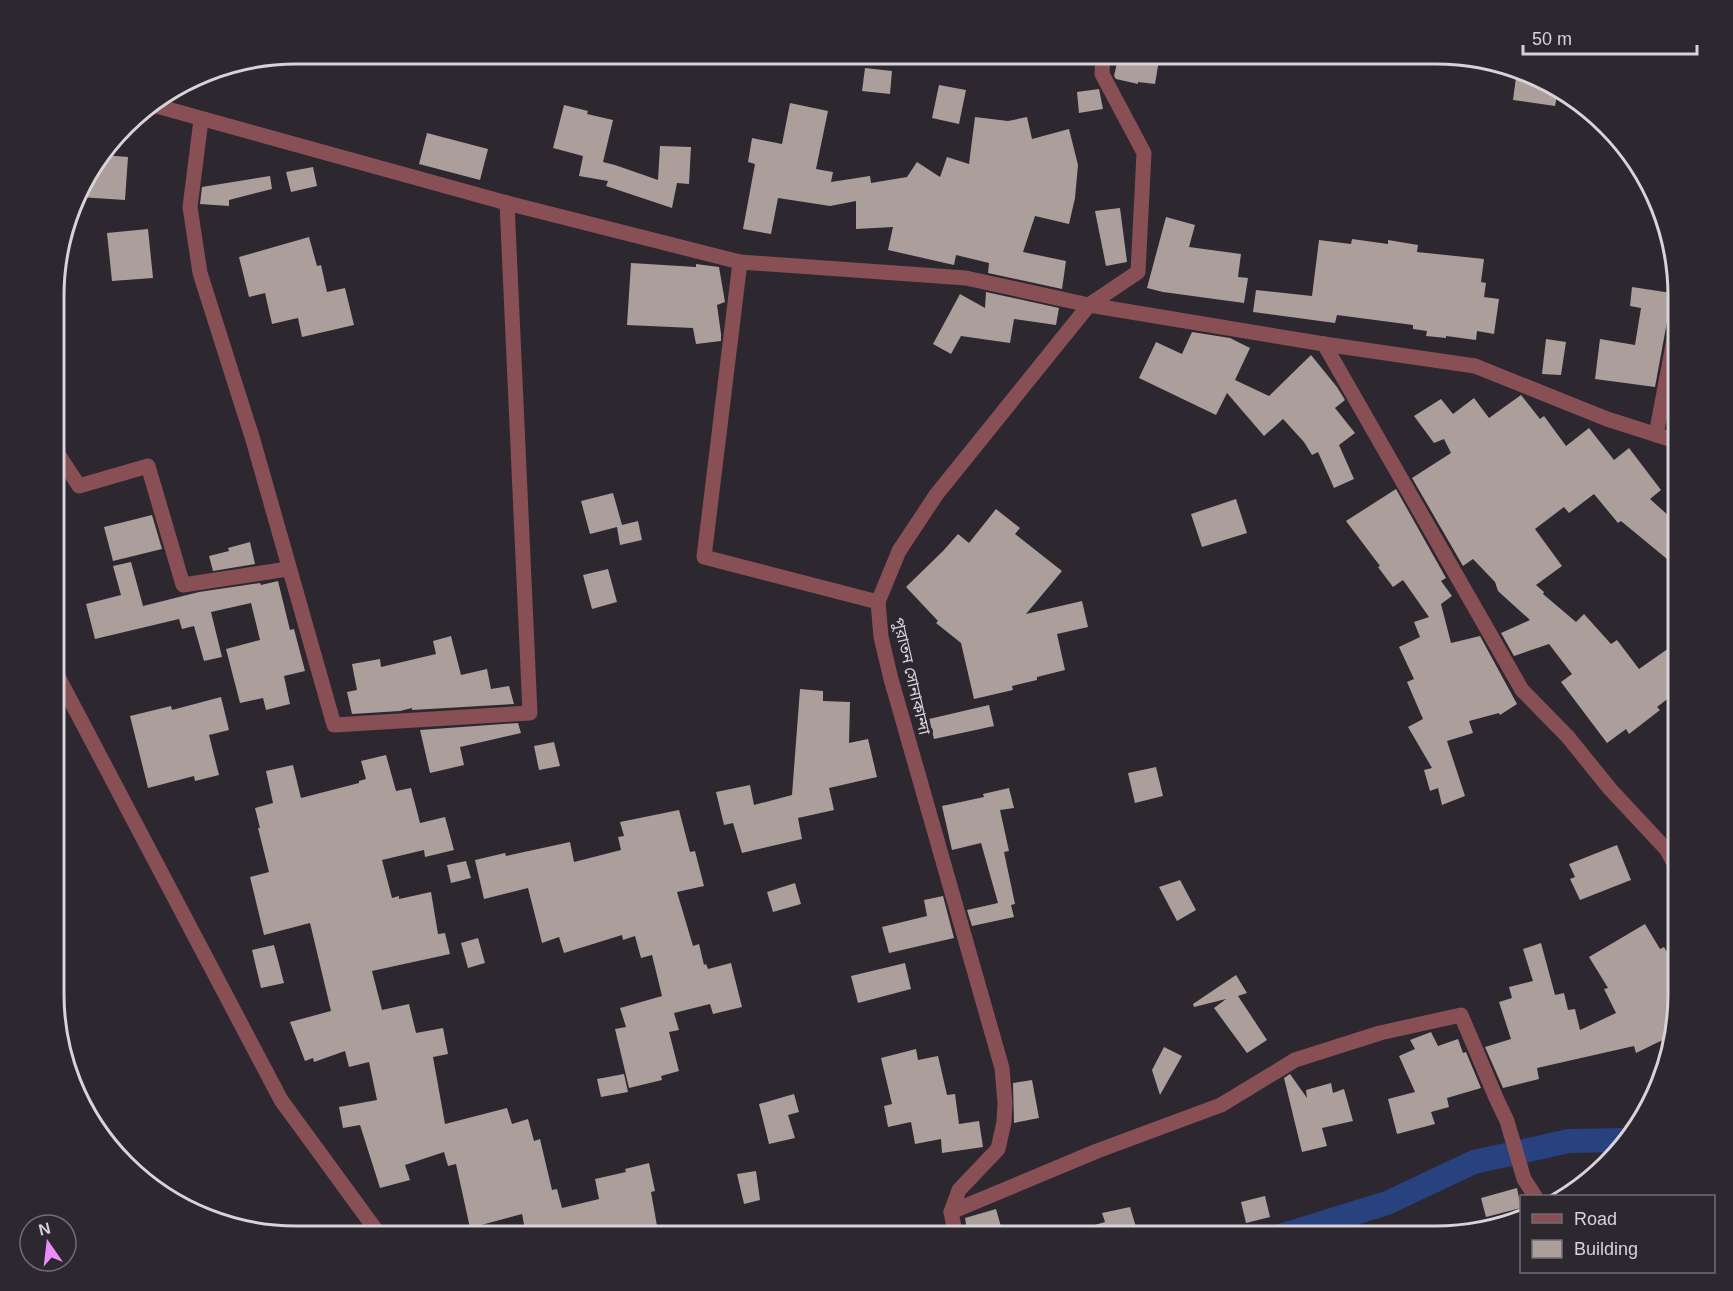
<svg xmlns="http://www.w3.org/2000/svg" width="1733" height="1291" font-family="Arial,'Noto Sans Bengali',sans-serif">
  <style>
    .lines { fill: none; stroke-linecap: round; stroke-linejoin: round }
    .canal { stroke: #28417f; stroke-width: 24 }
    .building { fill: #ac9e9a }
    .minor { stroke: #884f55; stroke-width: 15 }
    .labels { text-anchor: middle; stroke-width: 6; stroke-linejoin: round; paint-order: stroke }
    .street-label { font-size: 16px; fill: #d7d3d9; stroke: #2d2730 }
    .rim { fill: none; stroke: #d7d3d9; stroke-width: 3 }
  </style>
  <rect width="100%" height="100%" fill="#2d2730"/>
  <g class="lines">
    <path class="canal" d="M 1277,1237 L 1387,1203 L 1474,1162 L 1569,1141 L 1628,1140"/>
  </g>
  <g class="building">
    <path d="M 1119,54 L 1160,54 L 1155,84 L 1138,82 L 1138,84 L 1116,79 L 1114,76 Z"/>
    <path d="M 865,68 L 892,71 L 890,94 L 862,91 Z"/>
    <path d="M 1517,70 L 1529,72 L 1558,90 L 1555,106 L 1513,100 Z"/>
    <path d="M 939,85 L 966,90 L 959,124 L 932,118 Z"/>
    <path d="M 1099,89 L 1103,109 L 1079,113 L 1077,92 Z"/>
    <path d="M 790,103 L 828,111 L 816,169 L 833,172 L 831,182 L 870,176 L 871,183 L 907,177 L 917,162 L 940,177 L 947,157 L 969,164 L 975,117 L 1008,121 L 1027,117 L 1032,139 L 1069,129 L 1078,165 L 1075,198 L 1069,224 L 1035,216 L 1023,252 L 1066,261 L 1062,289 L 988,273 L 989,263 L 956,255 L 954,265 L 888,250 L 893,227 L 856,229 L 856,201 L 830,206 L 778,198 L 771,234 L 743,229 L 755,164 L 748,162 L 752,138 L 782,144 Z"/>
    <path d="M 564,105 L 588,111 L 587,114 L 613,120 L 603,162 L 615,165 L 658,180 L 660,146 L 691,147 L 689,184 L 677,183 L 672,208 L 606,186 L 608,181 L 579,176 L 583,156 L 553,148 Z"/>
    <path d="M 427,133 L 488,149 L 480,180 L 419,164 Z"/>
    <path d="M 103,155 L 128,157 L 125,200 L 79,197 L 86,176 Z"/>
    <path d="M 313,167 L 317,186 L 291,192 L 286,172 Z"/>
    <path d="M 270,176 L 272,189 L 229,200 L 229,206 L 200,204 L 202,187 Z"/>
    <path d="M 1120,208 L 1127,262 L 1106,266 L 1095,211 Z"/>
    <path d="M 1166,217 L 1195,225 L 1189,247 L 1241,254 L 1238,277 L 1248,278 L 1244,303 L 1163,292 L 1147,288 Z"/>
    <path d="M 148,229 L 153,278 L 112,281 L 107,233 Z"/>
    <path d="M 309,237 L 317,266 L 321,265 L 327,292 L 345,288 L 354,325 L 302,337 L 298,318 L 272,324 L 265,293 L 249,297 L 239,257 Z"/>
    <path d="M 1352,239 L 1388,244 L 1388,240 L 1418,245 L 1417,252 L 1484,259 L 1481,282 L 1486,283 L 1484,297 L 1499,299 L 1494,334 L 1477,331 L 1476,340 L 1446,336 L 1446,338 L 1426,336 L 1427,331 L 1413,329 L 1413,325 L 1337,315 L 1335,323 L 1253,312 L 1256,290 L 1312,296 L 1319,240 L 1351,244 Z"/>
    <path d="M 631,263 L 696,267 L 696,264 L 719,267 L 725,302 L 717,305 L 721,334 L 721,341 L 696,344 L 693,328 L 627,325 Z"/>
    <path d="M 1632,287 L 1678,294 L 1679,297 L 1679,304 L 1672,306 L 1669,311 L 1655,387 L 1595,379 L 1600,339 L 1635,345 L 1641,308 L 1630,306 Z"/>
    <path d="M 986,292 L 1059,308 L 1056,325 L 1014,319 L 1010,343 L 961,336 L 951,354 L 933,344 L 960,294 L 985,308 Z"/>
    <path d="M 1192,332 L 1230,338 L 1250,348 L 1235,380 L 1269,396 L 1311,355 L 1337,387 L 1345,400 L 1335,408 L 1355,433 L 1339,445 L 1354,479 L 1334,488 L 1318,452 L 1312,455 L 1304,442 L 1283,419 L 1264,436 L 1227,393 L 1216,415 L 1139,378 L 1156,342 L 1182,354 Z"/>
    <path d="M 1546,339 L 1566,342 L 1561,375 L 1542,374 Z"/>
    <path d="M 1521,395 L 1540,419 L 1544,416 L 1566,446 L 1589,428 L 1614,460 L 1629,448 L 1661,490 L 1650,499 L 1679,525 L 1679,546 L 1667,559 L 1621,521 L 1618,523 L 1594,494 L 1569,513 L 1564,507 L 1535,529 L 1562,566 L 1536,585 L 1544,592 L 1543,594 L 1576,622 L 1584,614 L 1611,644 L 1617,640 L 1639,669 L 1669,648 L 1679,661 L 1679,690 L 1657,707 L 1660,710 L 1629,734 L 1626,729 L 1607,743 L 1561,682 L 1572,674 L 1549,644 L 1514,656 L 1501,633 L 1530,620 L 1498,591 L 1495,582 L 1473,559 L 1463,566 L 1412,478 L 1451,453 L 1444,439 L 1434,443 L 1414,416 L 1441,399 L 1453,414 L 1474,398 L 1489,418 Z"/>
    <path d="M 1396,489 L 1446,578 L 1441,581 L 1452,596 L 1441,604 L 1451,643 L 1480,636 L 1517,704 L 1500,715 L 1499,713 L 1469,721 L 1473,733 L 1447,741 L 1465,796 L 1442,805 L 1438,788 L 1430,791 L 1424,770 L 1432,768 L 1408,727 L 1423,719 L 1407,682 L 1414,679 L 1399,647 L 1420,637 L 1414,622 L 1429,617 L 1403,580 L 1393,587 L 1378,567 L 1380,566 L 1346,521 Z"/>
    <path d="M 613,493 L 622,525 L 638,521 L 642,540 L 620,545 L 617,527 L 590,534 L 581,501 Z"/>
    <path d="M 1236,499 L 1247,533 L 1202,547 L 1191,514 Z"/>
    <path d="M 996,509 L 1020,528 L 1015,534 L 1062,571 L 1026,614 L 1082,601 L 1088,627 L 1057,634 L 1065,670 L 1037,677 L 1037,680 L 1012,686 L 1013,690 L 974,699 L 961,643 L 936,623 L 938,621 L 906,587 L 943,551 L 958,534 L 969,543 Z"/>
    <path d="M 152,515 L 162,549 L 113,561 L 104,527 Z"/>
    <path d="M 250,542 L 255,564 L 213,571 L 209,556 L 229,551 L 228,548 Z"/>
    <path d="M 131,562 L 143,606 L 199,592 L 260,583 L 261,585 L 278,581 L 290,630 L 294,629 L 305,671 L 284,676 L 290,704 L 266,710 L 263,698 L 240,703 L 226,649 L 260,640 L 251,603 L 211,612 L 222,657 L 204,661 L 194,626 L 182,629 L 179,619 L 95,639 L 86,604 L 121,595 L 113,566 Z"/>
    <path d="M 608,569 L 617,602 L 592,609 L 583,575 Z"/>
    <path d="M 451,636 L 461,675 L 487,669 L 491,689 L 509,686 L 514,704 L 412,710 L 412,708 L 400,711 L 352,714 L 347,692 L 357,690 L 352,664 L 380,659 L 381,667 L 436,654 L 433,641 Z"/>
    <path d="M 800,689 L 823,691 L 823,701 L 850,702 L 849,743 L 868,739 L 877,777 L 829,788 L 834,810 L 798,818 L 802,839 L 742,853 L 733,823 L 724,825 L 716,792 L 750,785 L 754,805 L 792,795 Z"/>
    <path d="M 221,697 L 229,730 L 209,735 L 219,775 L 195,781 L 194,776 L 148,788 L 130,716 L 171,706 L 172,710 Z"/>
    <path d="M 989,705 L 994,726 L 934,739 L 929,719 Z"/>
    <path d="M 518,723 L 521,733 L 460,747 L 464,765 L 430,773 L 420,730 Z"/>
    <path d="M 554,742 L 560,766 L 539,770 L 534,746 Z"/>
    <path d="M 386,755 L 396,791 L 411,788 L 420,823 L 445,817 L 454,850 L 425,857 L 424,850 L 382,860 L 392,898 L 399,896 L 399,899 L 431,892 L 438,934 L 445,933 L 450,954 L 372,971 L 382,1010 L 409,1004 L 416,1033 L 443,1028 L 448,1054 L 433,1057 L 445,1124 L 507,1108 L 512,1124 L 528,1119 L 534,1141 L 540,1139 L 552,1190 L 557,1189 L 562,1208 L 599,1199 L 595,1179 L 626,1172 L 625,1169 L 649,1163 L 655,1191 L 651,1192 L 659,1237 L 543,1237 L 541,1232 L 526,1235 L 522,1214 L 470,1228 L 456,1164 L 448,1166 L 444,1152 L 405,1165 L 410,1180 L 380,1188 L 360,1125 L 343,1128 L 339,1107 L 377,1100 L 369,1062 L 349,1067 L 345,1051 L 314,1062 L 313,1058 L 305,1061 L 290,1022 L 331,1011 L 310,923 L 264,935 L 250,877 L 269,872 L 258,828 L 260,828 L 255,808 L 273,803 L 266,771 L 293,765 L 301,798 L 359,783 L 359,781 L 366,779 L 361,761 Z"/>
    <path d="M 1156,767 L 1163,796 L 1135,803 L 1128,773 Z"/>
    <path d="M 1009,788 L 1014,808 L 1000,810 L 1009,851 L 1004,852 L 1015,904 L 1011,905 L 1014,917 L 972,926 L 967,910 L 998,903 L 981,843 L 952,850 L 942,806 L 984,797 L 983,794 Z"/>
    <path d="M 679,810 L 690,852 L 695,851 L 704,886 L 677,892 L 693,946 L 699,944 L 704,965 L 706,964 L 708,969 L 731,963 L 742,1007 L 713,1014 L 710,1004 L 674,1013 L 679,1030 L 669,1032 L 679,1071 L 661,1076 L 662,1080 L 629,1088 L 615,1029 L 626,1027 L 620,1008 L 662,996 L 652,955 L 641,958 L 635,936 L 623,940 L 622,935 L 564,953 L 559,937 L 542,943 L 528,888 L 484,899 L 475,860 L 505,853 L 506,856 L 570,842 L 574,862 L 621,850 L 618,837 L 624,836 L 620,822 Z"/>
    <path d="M 1617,845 L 1631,880 L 1580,900 L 1570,879 L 1575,877 L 1569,864 Z"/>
    <path d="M 466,861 L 471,878 L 451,883 L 447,865 Z"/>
    <path d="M 1180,880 L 1196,910 L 1177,921 L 1159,887 Z"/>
    <path d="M 795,883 L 801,904 L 773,912 L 767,892 Z"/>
    <path d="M 943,896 L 954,938 L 889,953 L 882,927 L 927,916 L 924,900 Z"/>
    <path d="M 1645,924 L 1660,949 L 1664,947 L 1678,970 L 1678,1006 L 1668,1012 L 1675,1024 L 1673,1035 L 1636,1053 L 1634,1046 L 1537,1068 L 1539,1079 L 1503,1088 L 1485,1047 L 1511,1039 L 1499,1002 L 1512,998 L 1509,987 L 1533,981 L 1523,949 L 1541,943 L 1555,995 L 1564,993 L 1568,1010 L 1575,1009 L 1580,1030 L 1616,1013 L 1604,989 L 1608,988 L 1589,957 Z"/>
    <path d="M 478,938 L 485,963 L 468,968 L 461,943 Z"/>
    <path d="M 274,945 L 284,983 L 261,988 L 252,950 Z"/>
    <path d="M 905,963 L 911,989 L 858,1003 L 851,976 Z"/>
    <path d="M 1236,975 L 1247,993 L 1238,996 L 1267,1040 L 1247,1053 L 1214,1008 L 1226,999 L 1194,1007 L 1193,1004 Z"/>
    <path d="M 1431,1032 L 1438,1046 L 1458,1039 L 1463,1053 L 1466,1052 L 1481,1088 L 1447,1098 L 1449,1107 L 1431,1112 L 1435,1124 L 1397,1134 L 1388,1099 L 1415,1092 L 1399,1056 L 1415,1049 L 1410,1040 Z"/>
    <path d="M 1164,1047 L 1182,1056 L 1160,1095 L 1152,1070 Z"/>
    <path d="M 916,1049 L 918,1060 L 938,1056 L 947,1095 L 955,1094 L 959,1124 L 979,1121 L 983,1147 L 942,1153 L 941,1139 L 915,1144 L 911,1122 L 888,1127 L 884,1106 L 892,1104 L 881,1058 Z"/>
    <path d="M 624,1074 L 628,1092 L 601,1097 L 597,1079 Z"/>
    <path d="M 1290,1074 L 1307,1098 L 1306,1090 L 1331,1083 L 1333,1093 L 1344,1089 L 1353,1121 L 1322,1128 L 1327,1146 L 1302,1152 L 1284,1078 Z"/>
    <path d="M 1032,1080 L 1039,1118 L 1014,1123 L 1013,1083 Z"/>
    <path d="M 794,1094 L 799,1112 L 788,1115 L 795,1138 L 769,1144 L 759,1104 Z"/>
    <path d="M 756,1171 L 760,1200 L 744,1204 L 737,1174 Z"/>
    <path d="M 1517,1188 L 1521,1208 L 1486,1217 L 1481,1198 Z"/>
    <path d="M 1265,1196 L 1270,1217 L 1246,1223 L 1241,1202 Z"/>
    <path d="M 1130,1207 L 1139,1237 L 1072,1237 L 1071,1232 L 1105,1222 L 1102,1213 Z"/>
    <path d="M 996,1209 L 1004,1237 L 968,1237 L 965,1218 Z"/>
  </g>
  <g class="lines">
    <g class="minor">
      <path d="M 153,105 L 507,203 L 740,262 L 966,278 L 1089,305 L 1324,344 L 1475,366 L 1607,419 L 1679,442"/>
      <path d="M 201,120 L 190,207 L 200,273 L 253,440 L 334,725 L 530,713 L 507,203"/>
      <path d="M 740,262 L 704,557 L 878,602"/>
      <path d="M 1324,344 L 1522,690 L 1568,737 L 1610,789 L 1667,850 L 1679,873"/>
      <path d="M 1656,435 L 1679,313"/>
      <path d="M 56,451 L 79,486 L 148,466 L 183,585 L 288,569"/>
      <path d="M 55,671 L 281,1100 L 381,1237"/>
      <path d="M 951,1212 L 1097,1151 L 1221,1105 L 1295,1060 L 1380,1033 L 1461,1015 L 1497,1100 L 1507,1121 L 1524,1179 L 1535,1196"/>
      <path d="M 956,1237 L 951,1212 L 959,1190 L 998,1149 L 1004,1122 L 1005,1103 L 1002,1068 L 891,679 L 881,637 L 878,602 L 899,551 L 936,495 L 1089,305 L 1138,272 L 1144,153 L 1102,74 L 1103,54"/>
    </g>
  </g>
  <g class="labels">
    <g class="street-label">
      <text transform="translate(912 676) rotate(77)" y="6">পুরাতন সোনাকান্দা</text>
    </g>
  </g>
  <path d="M0 0H1733V1291H0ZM296 64H1436A232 232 0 0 1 1668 296V994A232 232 0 0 1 1436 1226H296A232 232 0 0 1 64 994V296A232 232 0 0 1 296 64Z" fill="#2d2730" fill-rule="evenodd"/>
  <path class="rim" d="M296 64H1436A232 232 0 0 1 1668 296V994A232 232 0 0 1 1436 1226H296A232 232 0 0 1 64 994V296A232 232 0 0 1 296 64Z"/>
  <rect x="1520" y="1195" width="195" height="78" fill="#2d2730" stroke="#716c74" stroke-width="1.5"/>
  <rect x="1532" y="1214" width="30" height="9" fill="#884f55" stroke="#716c74" stroke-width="1.5"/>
  <text x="1574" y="1225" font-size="18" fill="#d7d3d9">Road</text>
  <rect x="1532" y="1240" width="30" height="18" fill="#ac9e9a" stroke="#716c74" stroke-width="1.5"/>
  <text x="1574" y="1255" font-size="18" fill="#d7d3d9">Building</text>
  <g transform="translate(48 1243) rotate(346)"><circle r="28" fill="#2d2730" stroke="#716c74" stroke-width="1.5"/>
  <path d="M0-4.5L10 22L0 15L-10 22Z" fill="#ec8cfa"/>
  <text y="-9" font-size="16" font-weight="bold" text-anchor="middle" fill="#d7d3d9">N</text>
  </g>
  <path d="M1523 45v9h174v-9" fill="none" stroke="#d7d3d9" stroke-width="3"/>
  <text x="1532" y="45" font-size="18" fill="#d7d3d9" stroke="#2d2730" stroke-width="4.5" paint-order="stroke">50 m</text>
</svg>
